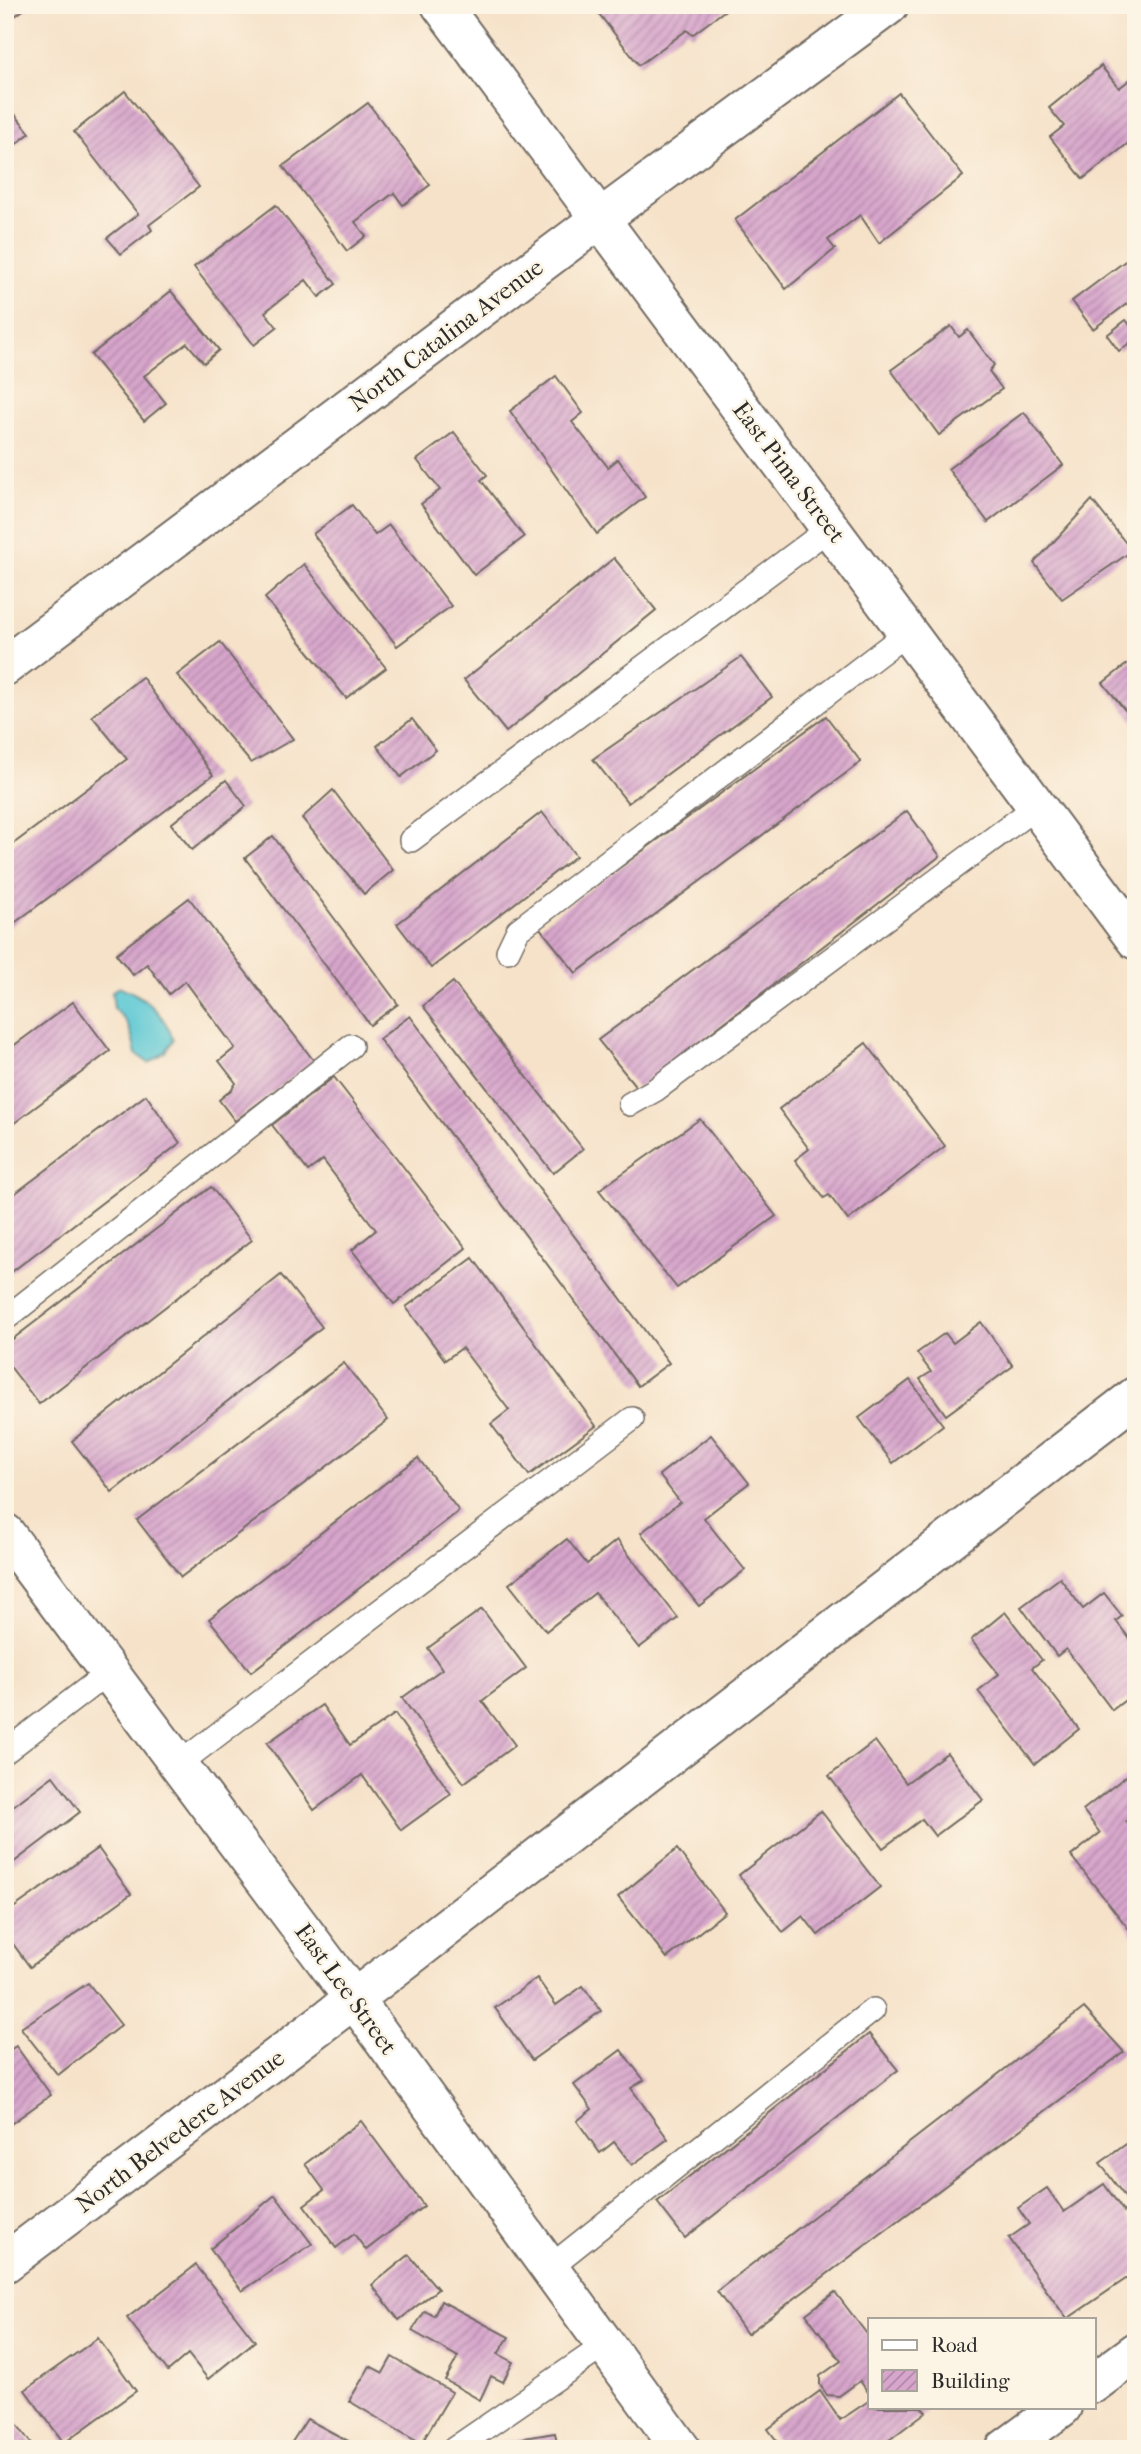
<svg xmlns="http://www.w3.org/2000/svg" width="1141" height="2454" font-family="'IM FELL French Canon',serif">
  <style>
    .water { fill: #5cc8d4; stroke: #447a80; stroke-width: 2 }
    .building { fill: url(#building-hatch) }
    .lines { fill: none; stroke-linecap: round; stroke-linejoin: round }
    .service-casing { stroke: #726b62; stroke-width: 26 }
    .minor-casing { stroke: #726b62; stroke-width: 42 }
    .tertiary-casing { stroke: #726b62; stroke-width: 42 }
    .service { stroke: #fff; stroke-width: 23 }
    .minor { stroke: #fff; stroke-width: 38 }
    .tertiary { stroke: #fff; stroke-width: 38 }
    .labels { text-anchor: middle; stroke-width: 5; stroke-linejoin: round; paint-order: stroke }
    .street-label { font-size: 24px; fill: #2b2b2b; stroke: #fcf5e5 }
  </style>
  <defs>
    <pattern id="building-hatch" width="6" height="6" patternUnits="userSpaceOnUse" patternTransform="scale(1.75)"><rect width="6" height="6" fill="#d8a6cc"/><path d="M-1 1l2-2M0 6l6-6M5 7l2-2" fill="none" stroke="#af87a6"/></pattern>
  </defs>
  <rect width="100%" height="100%" fill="#fcf5e5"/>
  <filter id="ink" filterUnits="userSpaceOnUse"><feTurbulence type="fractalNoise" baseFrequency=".0143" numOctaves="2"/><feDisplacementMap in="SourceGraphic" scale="14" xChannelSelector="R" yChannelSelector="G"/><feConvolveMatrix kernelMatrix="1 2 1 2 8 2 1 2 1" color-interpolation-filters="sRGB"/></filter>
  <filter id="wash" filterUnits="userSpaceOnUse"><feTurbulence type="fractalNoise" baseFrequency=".00686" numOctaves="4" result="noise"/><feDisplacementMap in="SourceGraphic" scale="28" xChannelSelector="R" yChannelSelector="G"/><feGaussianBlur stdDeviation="1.57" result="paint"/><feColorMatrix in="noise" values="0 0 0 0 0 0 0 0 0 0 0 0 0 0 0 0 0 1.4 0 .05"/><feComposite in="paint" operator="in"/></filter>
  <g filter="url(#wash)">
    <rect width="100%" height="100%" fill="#f6e2c9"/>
    <path class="water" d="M 120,987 C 145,996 165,1014 173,1040 L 165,1052 L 149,1063 L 136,1054 C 132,1036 130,1021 114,1009 L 112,991 Z"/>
    <g id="blocks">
      <g class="building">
        <path d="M 5,5 L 30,5 L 7,22 Z"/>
        <path d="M 592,5 L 732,5 L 692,35 L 687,30 L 639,65 Z"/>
        <path d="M 1101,66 L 1119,88 L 1136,75 L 1136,137 L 1083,179 L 1050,137 L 1064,126 L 1049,108 Z"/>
        <path d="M 125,91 L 199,187 L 149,225 L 152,230 L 121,254 L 107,238 L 138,214 L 74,132 Z"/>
        <path d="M 899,93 L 963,176 L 879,243 L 860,215 L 828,240 L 835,249 L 786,289 L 735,220 Z"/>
        <path d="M 5,102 L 30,133 L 5,153 Z"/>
        <path d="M 368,103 L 430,185 L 403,205 L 394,193 L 355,222 L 366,236 L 347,251 L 283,166 Z"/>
        <path d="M 276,205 L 336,284 L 319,297 L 306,280 L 265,312 L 277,327 L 254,345 L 194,267 Z"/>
        <path d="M 1136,253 L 1136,297 L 1093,329 L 1072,301 Z"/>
        <path d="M 171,291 L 219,350 L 204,363 L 187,343 L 144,376 L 166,403 L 144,421 L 91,355 Z"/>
        <path d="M 1126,320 L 1136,333 L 1136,338 L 1119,351 L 1107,335 Z"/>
        <path d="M 951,326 L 959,337 L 968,330 L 994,365 L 989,371 L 1002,389 L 939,435 L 891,370 Z"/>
        <path d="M 556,376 L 583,413 L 572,422 L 608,467 L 618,459 L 645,497 L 597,534 L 510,411 Z"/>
        <path d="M 1024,412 L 1063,465 L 988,522 L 948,469 Z"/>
        <path d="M 454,432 L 487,475 L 481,480 L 524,537 L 474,575 L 421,504 L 440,490 L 417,460 Z"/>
        <path d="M 1092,500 L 1132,551 L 1062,599 L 1034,563 Z"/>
        <path d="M 352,505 L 375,535 L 389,525 L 451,606 L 397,646 L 313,534 Z"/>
        <path d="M 614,558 L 656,610 L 506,732 L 464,680 Z"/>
        <path d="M 304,564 L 386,668 L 346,698 L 265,598 Z"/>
        <path d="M 220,642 L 293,739 L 251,763 L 177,675 Z"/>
        <path d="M 741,657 L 772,697 L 628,803 L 593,759 Z"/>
        <path d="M 1136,657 L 1136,724 L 1103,683 Z"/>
        <path d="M 142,677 L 213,775 L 5,930 L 5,850 L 127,759 L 92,716 Z"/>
        <path d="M 826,716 L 861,762 L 576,973 L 539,927 Z"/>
        <path d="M 412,719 L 436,750 L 401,777 L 377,746 Z"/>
        <path d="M 226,780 L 246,806 L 192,850 L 171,824 Z"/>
        <path d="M 333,790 L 393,870 L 364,894 L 302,818 Z"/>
        <path d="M 907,811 L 940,856 L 638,1089 L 598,1040 Z"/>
        <path d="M 542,812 L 576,856 L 431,968 L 397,924 Z"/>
        <path d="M 273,836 L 398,1004 L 370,1025 L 245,858 Z"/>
        <path d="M 189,898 L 314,1061 L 235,1121 L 219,1100 L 232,1089 L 236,1083 L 219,1061 L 235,1048 L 185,981 L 169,994 L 147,964 L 133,975 L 116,954 Z"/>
        <path d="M 453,982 L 583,1149 L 553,1173 L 423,1006 Z"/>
        <path d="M 73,1002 L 110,1051 L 5,1130 L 5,1052 Z"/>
        <path d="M 410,1016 L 669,1363 L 638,1386 L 379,1039 Z"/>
        <path d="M 866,1043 L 945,1146 L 848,1220 L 829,1195 L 824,1198 L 795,1160 L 809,1149 L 779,1109 Z"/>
        <path d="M 334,1077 L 466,1248 L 394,1304 L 352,1250 L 376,1230 L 323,1160 L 308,1171 L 272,1125 Z"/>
        <path d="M 146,1095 L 180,1143 L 5,1277 L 5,1201 Z"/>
        <path d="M 700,1119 L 776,1216 L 677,1288 L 599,1190 Z"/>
        <path d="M 211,1187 L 252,1240 L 39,1404 L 5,1360 L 5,1345 Z"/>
        <path d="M 473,1258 L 596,1426 L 529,1475 L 491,1424 L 509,1410 L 462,1348 L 445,1360 L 406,1307 Z"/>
        <path d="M 281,1275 L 322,1327 L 112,1492 L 72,1441 Z"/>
        <path d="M 981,1322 L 1013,1366 L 946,1415 L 920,1379 L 931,1372 L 917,1353 L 945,1333 L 953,1343 Z"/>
        <path d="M 344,1363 L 388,1420 L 181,1577 L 137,1520 Z"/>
        <path d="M 910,1380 L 943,1425 L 893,1463 L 859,1418 Z"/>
        <path d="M 711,1435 L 749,1483 L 704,1518 L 745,1570 L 699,1606 L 641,1533 L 680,1502 L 659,1475 Z"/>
        <path d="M 418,1458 L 459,1511 L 251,1672 L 209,1619 Z"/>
        <path d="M 567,1539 L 587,1564 L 617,1540 L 678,1618 L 639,1648 L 595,1593 L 546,1631 L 509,1584 Z"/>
        <path d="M 1060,1578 L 1083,1609 L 1104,1593 L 1122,1616 L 1116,1621 L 1136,1647 L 1136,1692 L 1112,1710 L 1066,1649 L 1057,1656 L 1021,1607 Z"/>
        <path d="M 482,1609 L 526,1668 L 482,1701 L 515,1745 L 464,1783 L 402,1698 L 442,1669 L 428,1648 Z"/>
        <path d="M 1005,1612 L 1042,1660 L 1032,1668 L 1079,1729 L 1035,1764 L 978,1691 L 999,1674 L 971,1640 Z"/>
        <path d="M 322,1705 L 350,1745 L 395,1714 L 451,1794 L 401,1830 L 362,1775 L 314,1810 L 267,1743 Z"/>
        <path d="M 875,1741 L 906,1783 L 947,1753 L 983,1800 L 935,1836 L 922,1819 L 883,1848 L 829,1776 Z"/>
        <path d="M 1134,1770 L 1136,1773 L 1136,1814 L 1126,1821 L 1136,1834 L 1136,1938 L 1071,1856 L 1100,1833 L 1083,1810 Z"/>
        <path d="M 53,1776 L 80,1812 L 5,1869 L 5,1812 Z"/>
        <path d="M 821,1811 L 880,1887 L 818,1935 L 803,1916 L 783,1932 L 739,1875 Z"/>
        <path d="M 98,1848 L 131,1894 L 30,1967 L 5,1933 L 5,1914 Z"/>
        <path d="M 677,1849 L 725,1912 L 667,1958 L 618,1897 Z"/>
        <path d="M 537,1978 L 556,2005 L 583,1986 L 601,2011 L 532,2060 L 495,2008 Z"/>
        <path d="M 88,1983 L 121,2025 L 58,2075 L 21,2028 Z"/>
        <path d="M 1084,2008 L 1124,2052 L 747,2334 L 717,2291 Z"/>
        <path d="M 869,2034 L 898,2070 L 685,2238 L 657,2202 Z"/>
        <path d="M 16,2046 L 51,2095 L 5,2128 L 5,2053 Z"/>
        <path d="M 621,2050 L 644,2080 L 631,2088 L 668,2139 L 632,2165 L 614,2142 L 600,2153 L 577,2121 L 592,2109 L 574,2085 Z"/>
        <path d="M 361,2121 L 424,2206 L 366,2250 L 354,2234 L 336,2248 L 304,2205 L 324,2190 L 305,2164 Z"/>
        <path d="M 1136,2137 L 1136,2212 L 1100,2163 Z"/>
        <path d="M 1104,2184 L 1136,2229 L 1136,2272 L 1067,2319 L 1009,2238 L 1029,2224 L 1018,2208 L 1047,2188 L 1064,2212 Z"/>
        <path d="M 275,2195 L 312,2244 L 242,2291 L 210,2249 Z"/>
        <path d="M 409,2255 L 438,2289 L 399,2320 L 372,2285 Z"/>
        <path d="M 196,2265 L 255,2341 L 208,2379 L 188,2354 L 168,2371 L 127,2318 Z"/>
        <path d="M 835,2292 L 870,2338 L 870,2395 L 860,2381 L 839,2396 L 827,2395 L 820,2385 L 820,2376 L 841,2361 L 806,2314 Z"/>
        <path d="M 441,2301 L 509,2337 L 498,2354 L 513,2362 L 503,2382 L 491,2376 L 480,2400 L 445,2380 L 458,2357 L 412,2331 L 425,2311 L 434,2316 Z"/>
        <path d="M 98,2338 L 136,2391 L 64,2443 L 25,2390 Z"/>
        <path d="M 392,2357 L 452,2392 L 421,2444 L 349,2401 L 370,2366 L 383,2373 Z"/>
        <path d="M 820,2391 L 840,2420 L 870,2400 L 870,2407 L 921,2407 L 926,2412 L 877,2449 L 783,2449 L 768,2429 Z"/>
        <path d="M 5,2408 L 35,2449 L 5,2449 Z"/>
        <path d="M 307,2419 L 363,2449 L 305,2449 L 292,2442 Z"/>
        <path d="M 555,2433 L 558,2449 L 489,2449 L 488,2444 Z"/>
      </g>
    </g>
  </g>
  <g filter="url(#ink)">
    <use href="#blocks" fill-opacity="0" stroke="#726b62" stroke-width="2"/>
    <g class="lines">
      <defs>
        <g id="service">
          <path d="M 411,840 L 830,528"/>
          <path d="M 508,951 L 518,930 L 908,632"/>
          <path d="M 630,1104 L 655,1090 L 1037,806"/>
          <path d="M 5,1319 L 351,1046"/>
          <path d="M 5,1752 L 109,1672"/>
          <path d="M 179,1764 L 632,1419"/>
          <path d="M 550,2267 L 873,2010"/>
          <path d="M 454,2449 L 605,2345"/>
        </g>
        <g id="minor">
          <path d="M 5,666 L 601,218 L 889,5"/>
          <path d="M 5,1533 L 354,1999 L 681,2449"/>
          <path d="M 5,2263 L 354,1999 L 1136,1396"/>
          <path d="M 1094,2383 L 1136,2352"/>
          <path d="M 1005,2449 L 1062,2407"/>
        </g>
        <path id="tertiary" d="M 441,5 L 1136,940"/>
      </defs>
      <use href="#service" class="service-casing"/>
      <use href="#minor" class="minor-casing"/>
      <use href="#tertiary" class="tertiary-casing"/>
      <use href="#service" class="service"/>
      <use href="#minor" class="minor"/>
      <use href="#tertiary" class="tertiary"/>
    </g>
  </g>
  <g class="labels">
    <g class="street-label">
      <text transform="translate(446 335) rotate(-37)" y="8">North Catalina Avenue</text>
      <text transform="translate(789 472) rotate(53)" y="8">East Pima Street</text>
      <text transform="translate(346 1989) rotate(54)" y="8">East Lee Street</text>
      <text transform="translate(180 2131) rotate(-37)" y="8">North Belvedere Avenue</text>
    </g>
  </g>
  <rect width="1141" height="2454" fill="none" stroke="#fcf5e5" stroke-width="28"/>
  <rect x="868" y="2318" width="228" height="91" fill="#fcf5e5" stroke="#a8a49b" stroke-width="2"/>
  <rect x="882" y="2340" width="35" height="10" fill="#ffffff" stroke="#a8a49b" stroke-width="2"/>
  <text x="931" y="2352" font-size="21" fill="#2b2b2b">Road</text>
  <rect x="882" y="2370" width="35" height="21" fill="url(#building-hatch)" stroke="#a8a49b" stroke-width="2"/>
  <text x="931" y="2388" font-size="21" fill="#2b2b2b">Building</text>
</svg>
